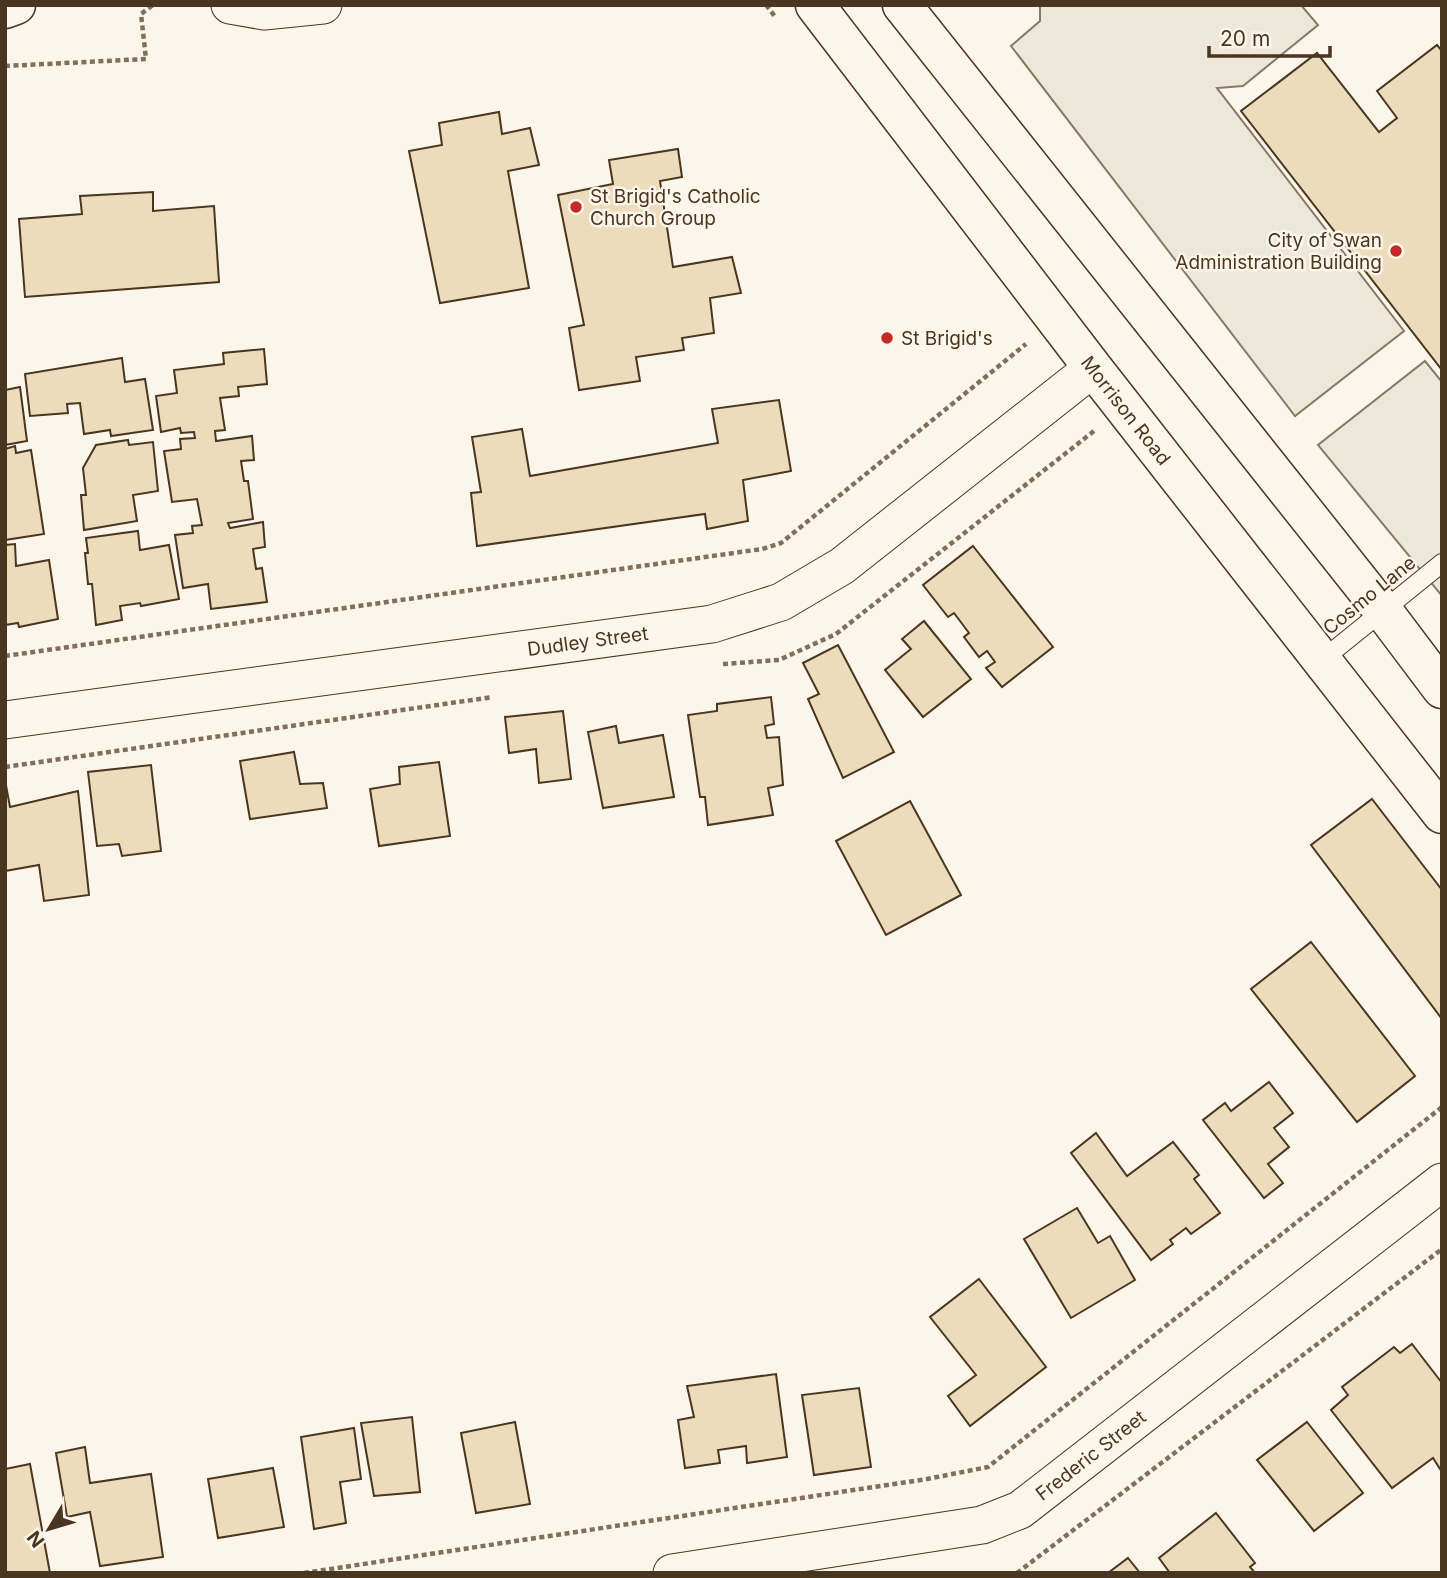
<svg xmlns="http://www.w3.org/2000/svg" width="1447" height="1578" font-family="Inter,sans-serif">
  <style>
    .parking { fill: #ede7d9; stroke: #887966; stroke-width: 2 }
    .building { fill: #ecdcbc; stroke: #4a3520; stroke-width: 2 }
    .lines { fill: none; stroke-linecap: round; stroke-linejoin: round }
    .lane-casing { stroke: #4a3520; stroke-width: 20 }
    .street-casing { stroke: #4a3520; stroke-width: 39 }
    .primary-casing { stroke: #4a3520; stroke-width: 41 }
    .path { stroke: #7f6f5c; stroke-width: 4.5; stroke-dasharray: 5 3.5; stroke-linecap: butt }
    .lane { stroke: #fbf6e9; stroke-width: 18 }
    .street { stroke: #fbf6e9; stroke-width: 37 }
    .primary { stroke: #fbf6e9; stroke-width: 38 }
    .poi-dot { fill: #c62828; stroke: #fbf6e9; stroke-width: 2.5 }
    .labels { text-anchor: middle; stroke-width: 5; stroke-linejoin: round; paint-order: stroke }
    .poi-label { font-size: 19px; fill: #4a3520; stroke: #fbf6e9; text-anchor: start }
    .street-label { font-size: 19px; fill: #4a3520; stroke: #fbf6e9 }
  </style>
  <rect width="100%" height="100%" fill="#fbf6e9"/>
  <g class="parking">
    <path d="M 1040,5 L 1301,5 L 1318,25 L 1243,86 L 1217,88 L 1404,331 L 1295,416 L 1011,46 L 1040,21 Z"/>
    <path d="M 1425,361 L 1442,382 L 1442,596 L 1318,445 Z"/>
  </g>
  <g class="building">
    <path d="M 1437,45 L 1442,51 L 1442,370 L 1241,111 L 1317,53 L 1379,132 L 1397,118 L 1377,91 Z"/>
    <path d="M 499,112 L 502,134 L 530,128 L 539,165 L 508,171 L 529,288 L 440,303 L 409,151 L 442,145 L 439,123 Z"/>
    <path d="M 678,149 L 682,177 L 660,181 L 673,267 L 732,257 L 741,293 L 710,298 L 714,333 L 682,338 L 684,350 L 636,357 L 640,381 L 579,390 L 569,328 L 584,325 L 558,195 L 613,184 L 609,160 Z"/>
    <path d="M 153,192 L 153,211 L 214,206 L 219,282 L 25,297 L 19,219 L 82,214 L 80,196 Z"/>
    <path d="M 264,349 L 267,384 L 238,387 L 239,396 L 220,398 L 225,430 L 215,431 L 216,441 L 252,436 L 254,460 L 241,461 L 244,481 L 248,481 L 253,519 L 228,523 L 230,528 L 263,522 L 265,547 L 253,549 L 256,569 L 262,568 L 267,602 L 211,609 L 208,584 L 183,588 L 175,535 L 193,533 L 192,526 L 202,525 L 197,499 L 172,502 L 164,451 L 181,449 L 180,439 L 195,438 L 194,432 L 181,433 L 180,428 L 161,432 L 156,396 L 177,393 L 174,370 L 224,364 L 223,353 Z"/>
    <path d="M 122,358 L 125,382 L 145,379 L 153,430 L 111,436 L 110,430 L 84,434 L 80,403 L 67,404 L 68,413 L 30,416 L 25,374 Z"/>
    <path d="M 20,387 L 27,441 L 5,445 L 5,390 Z"/>
    <path d="M 779,400 L 791,471 L 743,480 L 748,521 L 707,529 L 705,514 L 477,546 L 471,493 L 481,492 L 472,437 L 522,429 L 530,476 L 718,443 L 712,409 Z"/>
    <path d="M 128,440 L 129,445 L 153,442 L 158,491 L 133,495 L 137,521 L 84,530 L 81,495 L 86,495 L 83,468 L 96,445 Z"/>
    <path d="M 15,446 L 16,453 L 31,450 L 44,534 L 5,540 L 5,449 Z"/>
    <path d="M 138,531 L 140,550 L 169,545 L 179,599 L 141,606 L 140,603 L 120,606 L 122,620 L 96,625 L 92,584 L 88,584 L 85,553 L 88,553 L 86,538 Z"/>
    <path d="M 15,544 L 16,566 L 49,560 L 58,619 L 19,627 L 18,623 L 5,625 L 5,545 Z"/>
    <path d="M 973,546 L 1053,647 L 1002,687 L 986,668 L 995,662 L 987,651 L 979,657 L 964,637 L 969,633 L 954,613 L 948,617 L 923,585 Z"/>
    <path d="M 924,621 L 971,679 L 923,717 L 885,670 L 911,649 L 902,639 Z"/>
    <path d="M 838,645 L 894,752 L 843,778 L 808,699 L 819,694 L 803,663 Z"/>
    <path d="M 771,697 L 774,724 L 765,726 L 767,738 L 779,737 L 783,785 L 768,788 L 773,815 L 708,825 L 705,797 L 700,797 L 688,715 L 717,711 L 717,704 Z"/>
    <path d="M 563,711 L 571,779 L 539,783 L 536,749 L 509,753 L 505,717 Z"/>
    <path d="M 616,726 L 619,743 L 663,735 L 674,797 L 603,808 L 588,732 Z"/>
    <path d="M 294,752 L 300,784 L 323,783 L 327,808 L 250,819 L 240,761 Z"/>
    <path d="M 439,762 L 450,836 L 379,846 L 370,789 L 400,784 L 399,767 Z"/>
    <path d="M 151,765 L 161,851 L 122,856 L 119,844 L 97,846 L 88,772 Z"/>
    <path d="M 5,780 L 10,807 L 78,791 L 89,895 L 44,901 L 39,865 L 5,871 Z"/>
    <path d="M 1372,799 L 1442,890 L 1442,1019 L 1311,845 Z"/>
    <path d="M 910,801 L 961,895 L 886,935 L 836,841 Z"/>
    <path d="M 1311,942 L 1415,1076 L 1357,1122 L 1251,989 Z"/>
    <path d="M 1269,1082 L 1293,1113 L 1274,1128 L 1289,1147 L 1268,1164 L 1283,1183 L 1264,1198 L 1203,1120 L 1225,1103 L 1231,1111 Z"/>
    <path d="M 1096,1133 L 1127,1176 L 1173,1142 L 1199,1175 L 1194,1179 L 1220,1213 L 1191,1234 L 1186,1228 L 1170,1240 L 1173,1244 L 1151,1260 L 1071,1153 Z"/>
    <path d="M 1077,1208 L 1098,1243 L 1110,1236 L 1135,1280 L 1071,1318 L 1024,1239 Z"/>
    <path d="M 979,1279 L 1046,1367 L 970,1426 L 948,1396 L 976,1375 L 930,1317 Z"/>
    <path d="M 1412,1344 L 1442,1383 L 1442,1472 L 1433,1458 L 1392,1488 L 1331,1410 L 1348,1395 L 1342,1387 L 1394,1347 L 1400,1353 Z"/>
    <path d="M 776,1374 L 787,1457 L 747,1463 L 746,1446 L 718,1450 L 720,1463 L 685,1468 L 678,1420 L 694,1417 L 687,1386 Z"/>
    <path d="M 859,1388 L 871,1467 L 814,1475 L 802,1395 Z"/>
    <path d="M 412,1417 L 420,1492 L 374,1496 L 361,1423 Z"/>
    <path d="M 515,1422 L 530,1504 L 476,1513 L 461,1433 Z"/>
    <path d="M 1307,1422 L 1363,1493 L 1314,1531 L 1257,1460 Z"/>
    <path d="M 354,1428 L 361,1479 L 340,1482 L 346,1523 L 314,1529 L 301,1437 Z"/>
    <path d="M 85,1447 L 90,1483 L 151,1474 L 163,1557 L 100,1566 L 90,1512 L 67,1517 L 56,1453 Z"/>
    <path d="M 30,1464 L 50,1573 L 5,1573 L 5,1469 Z"/>
    <path d="M 273,1468 L 284,1527 L 218,1538 L 208,1479 Z"/>
    <path d="M 1216,1513 L 1255,1563 L 1250,1567 L 1255,1573 L 1170,1573 L 1159,1558 Z"/>
    <path d="M 1128,1558 L 1140,1573 L 1108,1573 Z"/>
  </g>
  <g class="lines">
    <defs>
      <path id="lane" d="M 1322,660 L 1442,563"/>
      <g id="street">
        <path d="M 230,5 L 264,11 L 323,5"/>
        <path id="s1" d="M 5,720 L 712,624 L 781,602 L 842,566 L 1093,368"/>
        <path id="s2" d="M 672,1573 L 982,1525 L 1020,1510 L 1442,1182"/>
      </g>
      <g id="primary">
        <path id="s3" d="M 815,5 L 1093,368 L 1442,814"/>
        <path d="M 902,5 L 1384,612 L 1442,689"/>
        <path d="M 5,9 L 16,5"/>
      </g>
    </defs>
    <use href="#lane" class="lane-casing"/>
    <use href="#street" class="street-casing"/>
    <use href="#primary" class="primary-casing"/>
    <g class="path">
      <path d="M 766,5 L 776,18"/>
      <path d="M 5,66 L 146,59 L 141,14 L 153,5"/>
      <path d="M 5,656 L 762,549 L 781,543 L 1026,344"/>
      <path d="M 723,664 L 779,660 L 836,634 L 1094,431"/>
      <path d="M 5,767 L 493,697"/>
      <path d="M 304,1573 L 927,1479 L 988,1467 L 1442,1107"/>
      <path d="M 1017,1573 L 1442,1249"/>
    </g>
    <use href="#lane" class="lane"/>
    <use href="#street" class="street"/>
    <use href="#primary" class="primary"/>
  </g>
  <g class="poi-dot">
    <circle cx="576" cy="207" r="7"/>
    <circle cx="1396" cy="251" r="7"/>
    <circle cx="887" cy="338" r="7"/>
  </g>
  <g class="labels">
    <g class="poi-label">
      <text x="590" y="203">St Brigid's Catholic<tspan x="590" dy="22">Church Group</tspan></text>
      <text x="1382" y="247" text-anchor="end">City of Swan<tspan x="1382" dy="22">Administration Building</tspan></text>
      <text x="901" y="345">St Brigid's</text>
    </g>
    <g class="street-label">
      <text dy="7" stroke="none"><textPath href="#s3" startOffset="511">Morrison Road</textPath></text>
      <text transform="translate(1369 595) rotate(-39)" y="7">Cosmo Lane</text>
      <text dy="7" stroke="none"><textPath href="#s1" startOffset="588">Dudley Street</textPath></text>
      <text dy="7" stroke="none"><textPath href="#s2" startOffset="444">Frederic Street</textPath></text>
    </g>
  </g>
  <rect width="1447" height="1578" fill="none" stroke="#4a3520" stroke-width="14"/>
  <g transform="translate(49 1529) rotate(232)" stroke="#fbf6e9" stroke-width="5" paint-order="stroke">
  <path d="M0-5L12 26L0 18L-12 26Z" fill="#4a3520"/>
  <text y="-10" font-size="19" font-weight="bold" text-anchor="middle" fill="#4a3520">N</text>
  </g>
  <path d="M1209 46v10h121v-10" fill="none" stroke="#4a3520" stroke-width="3.5"/>
  <text x="1220" y="46" font-size="21" fill="#4a3520" stroke="#fbf6e9" stroke-width="5" paint-order="stroke">20 m</text>
</svg>
